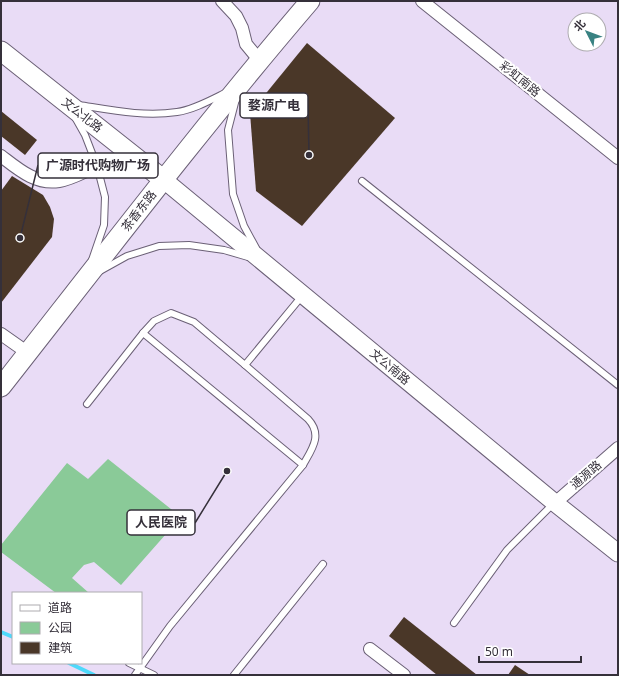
<svg xmlns="http://www.w3.org/2000/svg" width="619" height="676" font-family="'Noto Sans','Noto Sans SC',sans-serif">
  <style>
    .green { fill: #8aca98 }
    .lines { fill: none; stroke-linecap: round; stroke-linejoin: round }
    .stream { stroke: #4ed9fb; stroke-width: 4 }
    .building { fill: #4a3728 }
    .service-casing { stroke: #6b6076; stroke-width: 8 }
    .minor-casing { stroke: #6b6076; stroke-width: 14 }
    .secondary-casing { stroke: #6b6076; stroke-width: 19 }
    .primary-casing { stroke: #6b6076; stroke-width: 21 }
    .service { stroke: #fff; stroke-width: 6 }
    .minor { stroke: #fff; stroke-width: 12 }
    .secondary { stroke: #fff; stroke-width: 17 }
    .primary { stroke: #fff; stroke-width: 19 }
    .labels { text-anchor: middle; stroke-width: 4; stroke-linejoin: round; paint-order: stroke }
    .street-label { font-size: 12px; fill: #35303a; stroke: #fff }
    .leader { fill: none; stroke: #35303a; stroke-width: 1.5 }
    .callout-dot { fill: #35303a; stroke: #fff; stroke-width: 1.5 }
    .callout { fill: #fff; stroke: #35303a; stroke-width: 1.5 }
    .callout-label { font-size: 13px; text-anchor: middle; font-weight: bold; fill: #35303a }
  </style>
  <rect width="100%" height="100%" fill="#e9dcf6"/>
  <path class="green" d="M 108,459 L 181,517 L 121,585 L 94,562 L 84,565 L 72,578 L 89,593 L 56,593 L 1,552 L 1,545 L 67,463 L 88,479 Z"/>
  <g class="lines">
    <g class="stream">
      <path d="M 1,632 L 13,637"/>
      <path d="M 69,663 L 94,675"/>
    </g>
  </g>
  <g class="building">
    <path d="M 307,43 L 395,118 L 302,226 L 256,191 L 250,113 Z"/>
    <path d="M 1,111 L 37,140 L 25,155 L 1,136 Z"/>
    <path d="M 12,176 L 43,195 L 50,207 L 54,219 L 52,237 L 1,303 L 1,191 Z"/>
    <path d="M 404,617 L 477,675 L 437,675 L 389,636 Z"/>
    <path d="M 515,665 L 530,675 L 508,675 Z"/>
  </g>
  <g class="lines">
    <defs>
      <g id="service">
        <path d="M 236,99 L 228,130 L 233,194 L 244,226 L 256,248"/>
        <path d="M 79,105 C 111,110 144,117 177,112 C 193,110 211,100 225,93"/>
        <path d="M 76,119 L 85,135 L 97,166 L 105,197 L 104,225 L 92,260"/>
        <path d="M 362,181 L 618,385"/>
        <path d="M 100,271 L 127,256 L 159,246 L 189,245 L 224,250 L 248,257"/>
        <path d="M 143,333 L 303,465"/>
        <path d="M 245,365 L 302,296"/>
        <path d="M 87,404 L 143,333 L 154,321 L 171,313 L 194,322 L 245,365 L 308,419 C 323,435 312,449 303,465 L 170,626 L 135,675"/>
        <path d="M 454,623 L 507,550 L 553,504"/>
        <path d="M 129,663 L 154,675"/>
        <path d="M 234,675 L 323,564"/>
      </g>
      <g id="minor">
        <path d="M 222,1 L 236,16 L 242,28 L 246,44 L 260,61"/>
        <path d="M 422,1 L 618,158"/>
        <path d="M 1,156 C 18,169 36,185 59,181 C 72,179 85,171 97,166"/>
        <path d="M 1,334 L 28,353"/>
        <path d="M 555,503 L 618,448"/>
        <path d="M 370,649 L 404,675"/>
      </g>
      <path id="secondary" d="M 164,180 L 555,503 L 618,553"/>
      <g id="primary">
        <path d="M 1,51 L 164,180"/>
        <path d="M 1,387 C 103,257 203,126 310,1"/>
      </g>
    </defs>
    <use href="#service" class="service-casing"/>
    <use href="#minor" class="minor-casing"/>
    <use href="#secondary" class="secondary-casing"/>
    <use href="#primary" class="primary-casing"/>
    <use href="#service" class="service"/>
    <use href="#minor" class="minor"/>
    <use href="#secondary" class="secondary"/>
    <use href="#primary" class="primary"/>
  </g>
  <g class="labels">
    <g class="street-label">
      <text transform="translate(520 79) rotate(39)" y="4">彩虹南路</text>
      <text transform="translate(82 115) rotate(38)" y="4">文公北路</text>
      <text transform="translate(139 211) rotate(-52)" y="4">茶香东路</text>
      <text transform="translate(390 367) rotate(40)" y="4">文公南路</text>
      <text transform="translate(586 475) rotate(-41)" y="4">通源路</text>
    </g>
  </g>
  <path class="leader" d="M309 155L308 105M20 238L38 165M227 471L195 523"/>
  <g class="callout-dot">
    <circle cx="309" cy="155" r="4"/>
    <circle cx="20" cy="238" r="4"/>
    <circle cx="227" cy="471" r="4"/>
  </g>
  <g class="callout">
    <rect x="240" y="93" width="68" height="25" rx="4"/>
    <rect x="38" y="153" width="120" height="25" rx="4"/>
    <rect x="127" y="510" width="68" height="25" rx="4"/>
  </g>
  <g class="callout-label">
    <text x="274" y="110">婺源广电</text>
    <text x="98" y="170">广源时代购物广场</text>
    <text x="161" y="527">人民医院</text>
  </g>
  <rect width="619" height="676" fill="none" stroke="#35303a" stroke-width="4"/>
  <rect x="12" y="592" width="130" height="72" fill="#ffffff" stroke="#aeacb0"/>
  <rect x="20" y="605" width="20" height="6" fill="#ffffff" stroke="#aeacb0"/>
  <text x="48" y="612" font-size="12" fill="#35303a">道路</text>
  <rect x="20" y="622" width="20" height="12" fill="#8aca98" stroke="#aeacb0"/>
  <text x="48" y="632" font-size="12" fill="#35303a">公园</text>
  <rect x="20" y="642" width="20" height="12" fill="#4a3728" stroke="#aeacb0"/>
  <text x="48" y="652" font-size="12" fill="#35303a">建筑</text>
  <g transform="translate(587 32) rotate(312)"><circle r="19" fill="#ffffff" stroke="#aeacb0"/>
  <path d="M0-3L7 15L0 10L-7 15Z" fill="#398282"/>
  <text y="-6" font-size="11" font-weight="bold" text-anchor="middle" fill="#35303a">北</text>
  </g>
  <path d="M479 656v6h102v-6" fill="none" stroke="#35303a" stroke-width="2"/>
  <text x="485" y="656" font-size="12" fill="#35303a" stroke="#ffffff" stroke-width="3" paint-order="stroke">50 m</text>
</svg>
